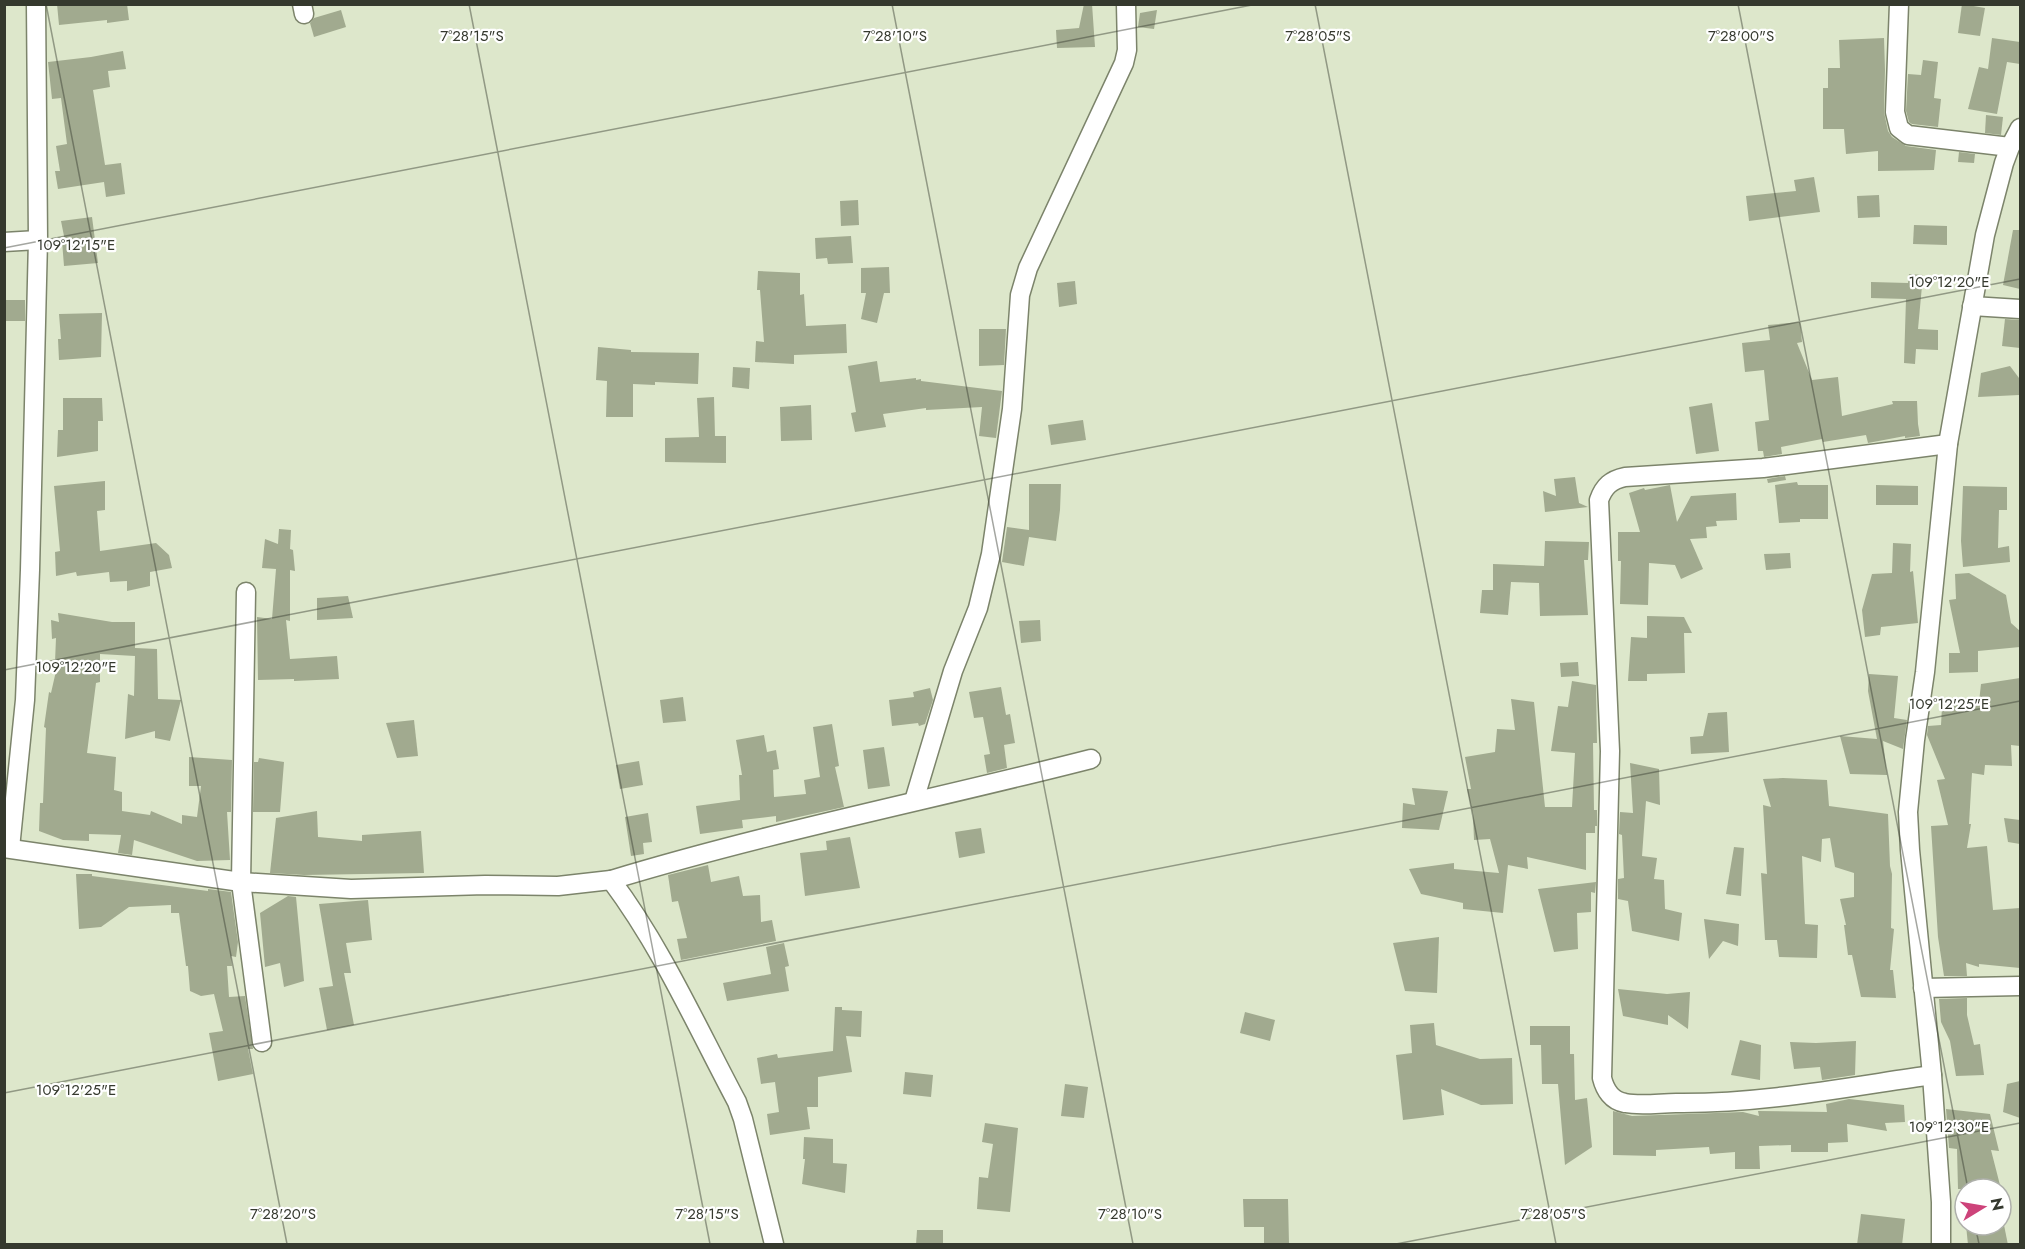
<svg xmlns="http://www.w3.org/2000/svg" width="2025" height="1249" font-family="Jost,sans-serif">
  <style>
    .building { fill: #a1aa8f }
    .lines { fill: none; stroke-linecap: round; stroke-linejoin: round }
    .street-casing { stroke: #7c846b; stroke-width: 21 }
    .street { stroke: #fff; stroke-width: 18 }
    .ticks { fill: none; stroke: #35392e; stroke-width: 1.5; stroke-opacity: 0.45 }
    .ticks-label { font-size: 15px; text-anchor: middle; fill: #35392e; stroke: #fff; stroke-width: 4.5; stroke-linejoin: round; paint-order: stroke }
  </style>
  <rect width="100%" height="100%" fill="#dde7cb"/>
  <g class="building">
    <path d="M 57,4 L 127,4 L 129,20 L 107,23 L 107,20 L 59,25 Z"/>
    <path d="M 1084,4 L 1092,4 L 1095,47 L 1057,48 L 1056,30 L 1079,28 Z"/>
    <path d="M 1962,4 L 1985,8 L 1980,36 L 1958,33 Z"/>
    <path d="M 341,10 L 346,27 L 314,37 L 310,23 L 314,18 Z"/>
    <path d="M 1157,10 L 1154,29 L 1138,27 L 1140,13 Z"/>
    <path d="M 1884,38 L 1885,70 L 1884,112 L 1888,131 L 1892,137 L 1906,146 L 1936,150 L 1934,170 L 1878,171 L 1878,151 L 1846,154 L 1844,129 L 1823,129 L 1823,88 L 1828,88 L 1828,68 L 1840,68 L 1839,40 Z"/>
    <path d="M 1992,38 L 2020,42 L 2020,64 L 2007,62 L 1997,114 L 1968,109 L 1979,67 L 1988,69 Z"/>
    <path d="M 123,51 L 126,69 L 108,71 L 110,87 L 93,90 L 105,165 L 121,163 L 125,194 L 106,197 L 104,182 L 58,189 L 55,171 L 60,171 L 56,146 L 67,144 L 61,98 L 52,99 L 48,62 L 91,57 Z"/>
    <path d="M 1923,60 L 1938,62 L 1934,98 L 1941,99 L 1938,127 L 1912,124 L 1909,122 L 1906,111 L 1908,74 L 1921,75 Z"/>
    <path d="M 1986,115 L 2003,117 L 2001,135 L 1985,133 Z"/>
    <path d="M 1959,152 L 1975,154 L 1974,163 L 1958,162 Z"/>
    <path d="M 1814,177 L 1820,212 L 1749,221 L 1746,196 L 1796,191 L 1794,180 Z"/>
    <path d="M 1879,195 L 1880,217 L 1858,218 L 1857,196 Z"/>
    <path d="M 858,200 L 859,225 L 841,226 L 840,201 Z"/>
    <path d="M 92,217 L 98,263 L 64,266 L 62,241 L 65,241 L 61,221 Z"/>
    <path d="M 1914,225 L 1947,226 L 1947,245 L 1913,244 Z"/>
    <path d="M 2013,230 L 2020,230 L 2020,289 L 2003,285 Z"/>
    <path d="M 851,236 L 853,263 L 828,264 L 827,258 L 816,259 L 815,238 Z"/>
    <path d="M 889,267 L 890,293 L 884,293 L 877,323 L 861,319 L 866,293 L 861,293 L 861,268 Z"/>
    <path d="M 758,271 L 800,273 L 800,295 L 804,294 L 806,326 L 846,324 L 847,353 L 794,355 L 794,364 L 755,362 L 756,341 L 764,342 L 760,290 L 757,290 Z"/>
    <path d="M 1909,274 L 1923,275 L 1918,329 L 1938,330 L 1938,350 L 1916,349 L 1915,364 L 1904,363 L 1906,299 L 1871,298 L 1871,282 L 1908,283 Z"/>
    <path d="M 1075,281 L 1077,304 L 1059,307 L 1057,283 Z"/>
    <rect x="4" y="300" width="21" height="21"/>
    <path d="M 102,313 L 101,357 L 59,360 L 58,339 L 61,339 L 59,314 Z"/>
    <path d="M 2005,319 L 2020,320 L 2020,348 L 2002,346 Z"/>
    <path d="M 1800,322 L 1802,342 L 1797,343 L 1812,380 L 1838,377 L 1842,416 L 1893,404 L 1892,401 L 1917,401 L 1918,424 L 1920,436 L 1905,438 L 1905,436 L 1868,443 L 1866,435 L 1823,442 L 1822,439 L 1781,447 L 1782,454 L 1764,457 L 1763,451 L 1758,451 L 1755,422 L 1769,420 L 1764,370 L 1745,372 L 1742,343 L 1770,340 L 1768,325 Z"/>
    <path d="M 979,329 L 1006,329 L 1004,365 L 979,366 Z"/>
    <path d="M 598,347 L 631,350 L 631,352 L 699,353 L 698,384 L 655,382 L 655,385 L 633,384 L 633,417 L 606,417 L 607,381 L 596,380 Z"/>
    <path d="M 877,361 L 880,382 L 916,378 L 916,380 L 921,379 L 921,381 L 1002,391 L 996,438 L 979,436 L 982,407 L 926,410 L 926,408 L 883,414 L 886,427 L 855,432 L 851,413 L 856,412 L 848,366 Z"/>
    <path d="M 2010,366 L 2019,378 L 2019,395 L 1978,397 L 1981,373 Z"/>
    <path d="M 733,367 L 750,368 L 749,389 L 732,387 Z"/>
    <path d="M 714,397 L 715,436 L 726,436 L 726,463 L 665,462 L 665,438 L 699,437 L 697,398 Z"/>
    <path d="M 63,398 L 102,398 L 103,421 L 98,421 L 98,451 L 57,457 L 58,430 L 63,430 Z"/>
    <path d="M 1712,403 L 1719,451 L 1696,454 L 1689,407 Z"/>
    <path d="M 811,405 L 812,440 L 781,441 L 780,407 Z"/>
    <path d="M 1083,420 L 1086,440 L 1051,445 L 1048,425 Z"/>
    <path d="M 1785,476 L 1786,480 L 1768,483 L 1767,479 Z"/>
    <path d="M 1575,477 L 1579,503 L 1588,507 L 1545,512 L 1543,491 L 1556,496 L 1554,479 Z"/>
    <path d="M 105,481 L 105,510 L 97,511 L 100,551 L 156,543 L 169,555 L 172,568 L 150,572 L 150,586 L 127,591 L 127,581 L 110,582 L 109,572 L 77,576 L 76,572 L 56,576 L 55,552 L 60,551 L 54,486 Z"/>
    <path d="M 1797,482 L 1798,485 L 1828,485 L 1828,519 L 1800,519 L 1800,522 L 1779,523 L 1775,485 Z"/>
    <path d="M 1029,484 L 1061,484 L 1060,510 L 1056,541 L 1029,537 L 1024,566 L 1002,562 L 1007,527 L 1029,530 Z"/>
    <path d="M 1670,485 L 1677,522 L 1691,496 L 1736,493 L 1737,520 L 1716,521 L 1717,526 L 1706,527 L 1707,538 L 1690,539 L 1703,569 L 1681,579 L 1675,565 L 1649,563 L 1648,605 L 1620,604 L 1621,561 L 1618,561 L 1618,532 L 1640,532 L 1629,493 L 1644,488 L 1645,490 Z"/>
    <path d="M 1876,485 L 1918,486 L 1918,505 L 1876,505 Z"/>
    <path d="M 1963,486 L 2007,487 L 2007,510 L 1999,510 L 1998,548 L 2009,546 L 2010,562 L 1963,567 L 1961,541 Z"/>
    <path d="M 279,529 L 291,530 L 290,549 L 293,550 L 295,571 L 290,570 L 290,621 L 286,620 L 290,659 L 337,656 L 339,679 L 294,681 L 294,679 L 258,680 L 257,617 L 272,619 L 276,569 L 262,568 L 265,539 L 278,544 Z"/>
    <path d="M 1545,541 L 1589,542 L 1588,560 L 1584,560 L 1588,615 L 1540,616 L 1539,583 L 1511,582 L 1508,615 L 1480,613 L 1482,590 L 1493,590 L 1493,564 L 1544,566 Z"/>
    <path d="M 1893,543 L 1911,544 L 1910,572 L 1913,571 L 1918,623 L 1881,627 L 1880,635 L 1865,637 L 1862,610 L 1872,574 L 1892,573 Z"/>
    <path d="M 1790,553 L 1791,568 L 1766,570 L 1764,554 Z"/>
    <path d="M 1969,573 L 2006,595 L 2011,623 L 2020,631 L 2020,647 L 1978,651 L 1978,672 L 1949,673 L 1949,653 L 1960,653 L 1949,600 L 1956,599 L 1955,574 Z"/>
    <path d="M 348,596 L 353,618 L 317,620 L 317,598 Z"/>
    <path d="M 58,613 L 112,622 L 135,622 L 135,648 L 157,649 L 158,699 L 181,700 L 170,741 L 155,738 L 155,731 L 125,739 L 128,694 L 134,696 L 135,656 L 100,654 L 100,682 L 96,683 L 87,753 L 116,757 L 114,790 L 122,792 L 122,811 L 150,815 L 151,811 L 182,824 L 182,815 L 197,817 L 201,786 L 189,786 L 189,757 L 232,760 L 231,812 L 227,812 L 230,860 L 197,861 L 134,840 L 132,855 L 118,853 L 121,835 L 89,834 L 89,841 L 63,840 L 39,831 L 40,803 L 43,803 L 46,728 L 44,727 L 49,692 L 51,693 L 56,671 L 51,666 L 55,662 L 56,638 L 52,639 L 51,620 L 59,622 Z"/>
    <path d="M 1647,616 L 1684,617 L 1692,633 L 1684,633 L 1685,673 L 1647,674 L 1647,681 L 1628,681 L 1631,637 L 1647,638 Z"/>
    <path d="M 1040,620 L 1041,641 L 1021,643 L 1019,621 Z"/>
    <path d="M 1578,662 L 1579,676 L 1561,677 L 1560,663 Z"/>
    <path d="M 1869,674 L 1898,676 L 1894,718 L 1907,720 L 1903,749 L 1883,741 L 1887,775 L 1850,774 L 1840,736 L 1877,739 L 1868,691 Z"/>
    <path d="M 2020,678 L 2020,746 L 2011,745 L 2012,766 L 1985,765 L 1984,775 L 1972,773 L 1969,824 L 1971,824 L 1967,848 L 1987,846 L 1993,910 L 2020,908 L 2020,968 L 1979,964 L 1979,967 L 1966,963 L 1967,976 L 1944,976 L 1938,937 L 1931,826 L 1948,825 L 1937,780 L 1945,779 L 1927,735 L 1928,726 L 1941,725 L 1942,707 L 1979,702 L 1981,684 Z"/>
    <path d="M 1572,681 L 1596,685 L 1597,743 L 1593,743 L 1594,810 L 1597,810 L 1597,826 L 1595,826 L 1595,833 L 1586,833 L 1586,870 L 1527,857 L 1528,869 L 1508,865 L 1503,913 L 1463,909 L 1463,903 L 1421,894 L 1409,869 L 1454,863 L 1454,869 L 1499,873 L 1490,839 L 1474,840 L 1473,815 L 1467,789 L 1471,789 L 1465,757 L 1495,752 L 1497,729 L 1515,730 L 1511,699 L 1534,702 L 1545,807 L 1572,807 L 1575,753 L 1551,751 L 1558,706 L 1568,707 Z"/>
    <path d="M 1001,687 L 1006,715 L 1010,714 L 1015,743 L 1004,745 L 1007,768 L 987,773 L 984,755 L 990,754 L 983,717 L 974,718 L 969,692 Z"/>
    <path d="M 930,688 L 933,700 L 925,724 L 919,726 L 918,723 L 892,726 L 889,700 L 914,697 L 913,692 Z"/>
    <path d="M 683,697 L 686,721 L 663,723 L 660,700 Z"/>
    <path d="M 1727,712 L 1729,752 L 1691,754 L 1690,737 L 1703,736 L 1708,713 Z"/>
    <path d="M 414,720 L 418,756 L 397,758 L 386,723 Z"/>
    <path d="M 832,724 L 839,766 L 835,767 L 844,807 L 776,822 L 776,816 L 742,820 L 743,828 L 700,834 L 696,806 L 740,800 L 739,775 L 742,775 L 736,740 L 764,735 L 767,752 L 776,750 L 779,769 L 773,770 L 774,797 L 806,794 L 804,780 L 820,777 L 813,727 Z"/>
    <path d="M 884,747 L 890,786 L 868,789 L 863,750 Z"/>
    <path d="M 259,758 L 284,762 L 280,812 L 253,812 L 254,762 L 258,762 Z"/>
    <path d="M 639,761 L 643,785 L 620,789 L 616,765 Z"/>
    <path d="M 1630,763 L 1659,769 L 1660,805 L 1646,801 L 1642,856 L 1657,858 L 1654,879 L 1664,880 L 1665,909 L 1682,913 L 1679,941 L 1632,931 L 1628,901 L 1618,899 L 1618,879 L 1624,878 L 1622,835 L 1619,834 L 1620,812 L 1633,813 Z"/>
    <path d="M 1783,778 L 1827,780 L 1829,806 L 1888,814 L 1890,866 L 1892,874 L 1891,928 L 1894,929 L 1890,970 L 1893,970 L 1896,998 L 1861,997 L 1852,955 L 1848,955 L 1844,925 L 1846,925 L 1840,899 L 1854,897 L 1854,873 L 1835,867 L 1830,838 L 1822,839 L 1821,862 L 1802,856 L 1805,924 L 1818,925 L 1817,958 L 1779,957 L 1777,940 L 1765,940 L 1761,873 L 1767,874 L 1763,805 L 1771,807 L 1763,779 Z"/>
    <path d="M 1412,788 L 1448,791 L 1439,830 L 1402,828 L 1403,803 L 1415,805 Z"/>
    <path d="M 317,811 L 318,837 L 362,841 L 362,835 L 421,831 L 424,873 L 304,875 L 270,873 L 276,818 Z"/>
    <path d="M 648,813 L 652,842 L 643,843 L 644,854 L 631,856 L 625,817 Z"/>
    <path d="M 2004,818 L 2020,820 L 2020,844 L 2008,842 Z"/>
    <path d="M 981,828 L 985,853 L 959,858 L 955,832 Z"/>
    <path d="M 850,837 L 860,888 L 805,896 L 800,853 L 827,850 L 826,841 Z"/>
    <path d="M 1734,847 L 1744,848 L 1741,896 L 1726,894 Z"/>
    <path d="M 708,865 L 711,882 L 739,876 L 743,896 L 760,895 L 761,922 L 772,920 L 776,941 L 681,960 L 677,939 L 687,938 L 678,901 L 672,902 L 668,875 Z"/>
    <path d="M 76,874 L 92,874 L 92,876 L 208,891 L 208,889 L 231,892 L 238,942 L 236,957 L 231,956 L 232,966 L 227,966 L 229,997 L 245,996 L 253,1049 L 248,1049 L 253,1074 L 218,1081 L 209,1033 L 223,1031 L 214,994 L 201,996 L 190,991 L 188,966 L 186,966 L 179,913 L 171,913 L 171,905 L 129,907 L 101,927 L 79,929 Z"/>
    <path d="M 1596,882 L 1595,893 L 1591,892 L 1591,912 L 1577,913 L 1578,949 L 1554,952 L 1538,889 Z"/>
    <path d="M 288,896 L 296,897 L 304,981 L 284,987 L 280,963 L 265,967 L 260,913 Z"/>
    <path d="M 368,900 L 372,940 L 346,943 L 351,973 L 344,973 L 354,1025 L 327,1030 L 319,988 L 333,986 L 319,904 Z"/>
    <path d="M 1704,919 L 1739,924 L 1738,946 L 1723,941 L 1709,959 Z"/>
    <path d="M 1439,937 L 1437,993 L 1405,991 L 1393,943 Z"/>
    <path d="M 784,943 L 789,966 L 785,967 L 789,991 L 727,1001 L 723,983 L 771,974 L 766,947 Z"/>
    <path d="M 1618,989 L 1667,994 L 1690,992 L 1688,1029 L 1668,1015 L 1668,1025 L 1623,1016 Z"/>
    <path d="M 1967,998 L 1967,1015 L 1974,1045 L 1980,1044 L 1984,1075 L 1956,1076 L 1950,1041 L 1941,1022 L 1939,999 Z"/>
    <path d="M 835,1007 L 842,1007 L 842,1010 L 862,1011 L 861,1037 L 846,1036 L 852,1072 L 818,1077 L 818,1107 L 807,1107 L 810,1129 L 770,1135 L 767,1114 L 779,1112 L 775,1082 L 761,1084 L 757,1058 L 777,1054 L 778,1058 L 833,1051 Z"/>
    <path d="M 1245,1012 L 1275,1020 L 1270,1041 L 1240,1033 Z"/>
    <path d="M 1434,1023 L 1436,1045 L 1480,1059 L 1512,1058 L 1513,1104 L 1481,1105 L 1441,1089 L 1444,1115 L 1403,1120 L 1396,1055 L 1412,1053 L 1410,1025 Z"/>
    <path d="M 1530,1026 L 1570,1026 L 1570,1054 L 1574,1054 L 1575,1100 L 1587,1098 L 1592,1147 L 1565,1165 L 1558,1084 L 1542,1084 L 1541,1045 L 1530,1045 Z"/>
    <path d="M 1740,1040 L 1761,1045 L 1760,1080 L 1731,1075 Z"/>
    <path d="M 1856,1041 L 1855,1075 L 1822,1080 L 1820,1067 L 1794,1069 L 1790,1042 L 1816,1043 Z"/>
    <path d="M 905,1072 L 933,1075 L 931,1097 L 903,1094 Z"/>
    <path d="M 2020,1081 L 2020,1118 L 2003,1112 L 2007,1084 Z"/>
    <path d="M 1065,1084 L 1088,1087 L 1084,1118 L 1061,1116 Z"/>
    <path d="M 1849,1099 L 1904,1105 L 1905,1122 L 1885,1123 L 1887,1131 L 1847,1124 L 1848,1142 L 1828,1143 L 1828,1152 L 1791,1152 L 1791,1145 L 1759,1146 L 1760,1169 L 1735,1169 L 1735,1152 L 1710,1154 L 1709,1147 L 1656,1150 L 1656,1156 L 1613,1155 L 1613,1111 L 1632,1116 L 1743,1112 L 1759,1116 L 1758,1111 L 1827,1112 L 1826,1104 Z"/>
    <path d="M 1946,1109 L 1990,1114 L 1999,1151 L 1991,1150 L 2001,1189 L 1958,1189 L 1957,1149 L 1949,1148 Z"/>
    <path d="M 985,1123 L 1018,1128 L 1010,1212 L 977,1209 L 979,1177 L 988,1178 L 993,1144 L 982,1142 Z"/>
    <path d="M 804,1137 L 833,1139 L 833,1163 L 847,1164 L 845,1193 L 802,1184 L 805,1159 L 803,1159 Z"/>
    <path d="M 1243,1199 L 1288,1199 L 1289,1244 L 1264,1245 L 1264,1227 L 1244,1227 Z"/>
    <path d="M 1861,1214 L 1905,1219 L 1902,1245 L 1857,1245 Z"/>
    <path d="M 1966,1225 L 2004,1225 L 2008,1245 L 1968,1245 Z"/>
    <path d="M 917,1230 L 943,1230 L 943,1245 L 916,1245 Z"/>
  </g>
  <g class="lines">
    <defs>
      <g id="street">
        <path d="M 302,4 L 304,14"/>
        <path d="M 1899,4 L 1895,112 L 1899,128 L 1908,135 L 2010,147"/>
        <path d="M 4,242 L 38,240"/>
        <path d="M 1972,306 L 2020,309"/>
        <path d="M 246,592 L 241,882 L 262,1042"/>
        <path d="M 914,801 L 953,671 L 978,608 L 991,554 L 1012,409 L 1020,295 L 1028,268 L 1124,63 L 1127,50 L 1126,4"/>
        <path d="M 4,848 L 241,882 L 351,889 L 485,885 L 558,886 L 611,880 C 662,948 697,1027 737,1102 L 743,1119 L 774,1244"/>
        <path d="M 10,848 L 25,700 L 30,570 L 38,240 L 36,4"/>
        <path d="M 611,880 C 769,832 931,800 1091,759"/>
        <path d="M 1923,988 L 2020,986"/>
        <path d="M 1932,1075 C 1848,1087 1762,1104 1676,1103 C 1660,1103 1641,1106 1625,1103 C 1612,1101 1605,1090 1602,1078 L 1610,751 L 1599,500 C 1604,486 1611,480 1625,477 L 1763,468 L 1948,444"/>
        <path d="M 1941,1244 L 1941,1202 L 1932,1075 L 1910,850 L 1908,812 L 1915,740 L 1925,672 L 1948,444 L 1985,235 L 2004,163 L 2010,147 L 2020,128"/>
      </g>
    </defs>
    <use href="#street" class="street-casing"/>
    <use href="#street" class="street"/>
  </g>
  <path class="ticks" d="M 46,4 L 287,1244M 469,4 L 710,1244M 892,4 L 1133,1244M 1315,4 L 1556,1244M 1738,4 L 1968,1189M 4,248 L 1257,4M 4,670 L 2020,279M 4,1093 L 2020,701M 1975,1225 L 1979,1244M 1396,1244 L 2020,1123"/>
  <g class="ticks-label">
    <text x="472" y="41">7°28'15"S</text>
    <text x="895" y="41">7°28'10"S</text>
    <text x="1318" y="41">7°28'05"S</text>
    <text x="1741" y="41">7°28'00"S</text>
    <text x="76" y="250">109°12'15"E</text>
    <text x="1949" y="287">109°12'20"E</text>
    <text x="76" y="672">109°12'20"E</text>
    <text x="1949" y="709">109°12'25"E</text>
    <text x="76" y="1095">109°12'25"E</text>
    <text x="1949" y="1132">109°12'30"E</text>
    <text x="283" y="1219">7°28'20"S</text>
    <text x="707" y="1219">7°28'15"S</text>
    <text x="1130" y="1219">7°28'10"S</text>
    <text x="1553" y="1219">7°28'05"S</text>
  </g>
  <rect width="2025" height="1249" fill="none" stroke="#35392e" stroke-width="12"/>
  <g transform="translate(1983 1207) rotate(79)"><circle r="28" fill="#ffffff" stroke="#aeb0ab" stroke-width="1.5"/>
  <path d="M0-4.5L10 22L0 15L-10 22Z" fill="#cd437a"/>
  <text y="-9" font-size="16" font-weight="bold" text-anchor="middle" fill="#35392e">N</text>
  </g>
</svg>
